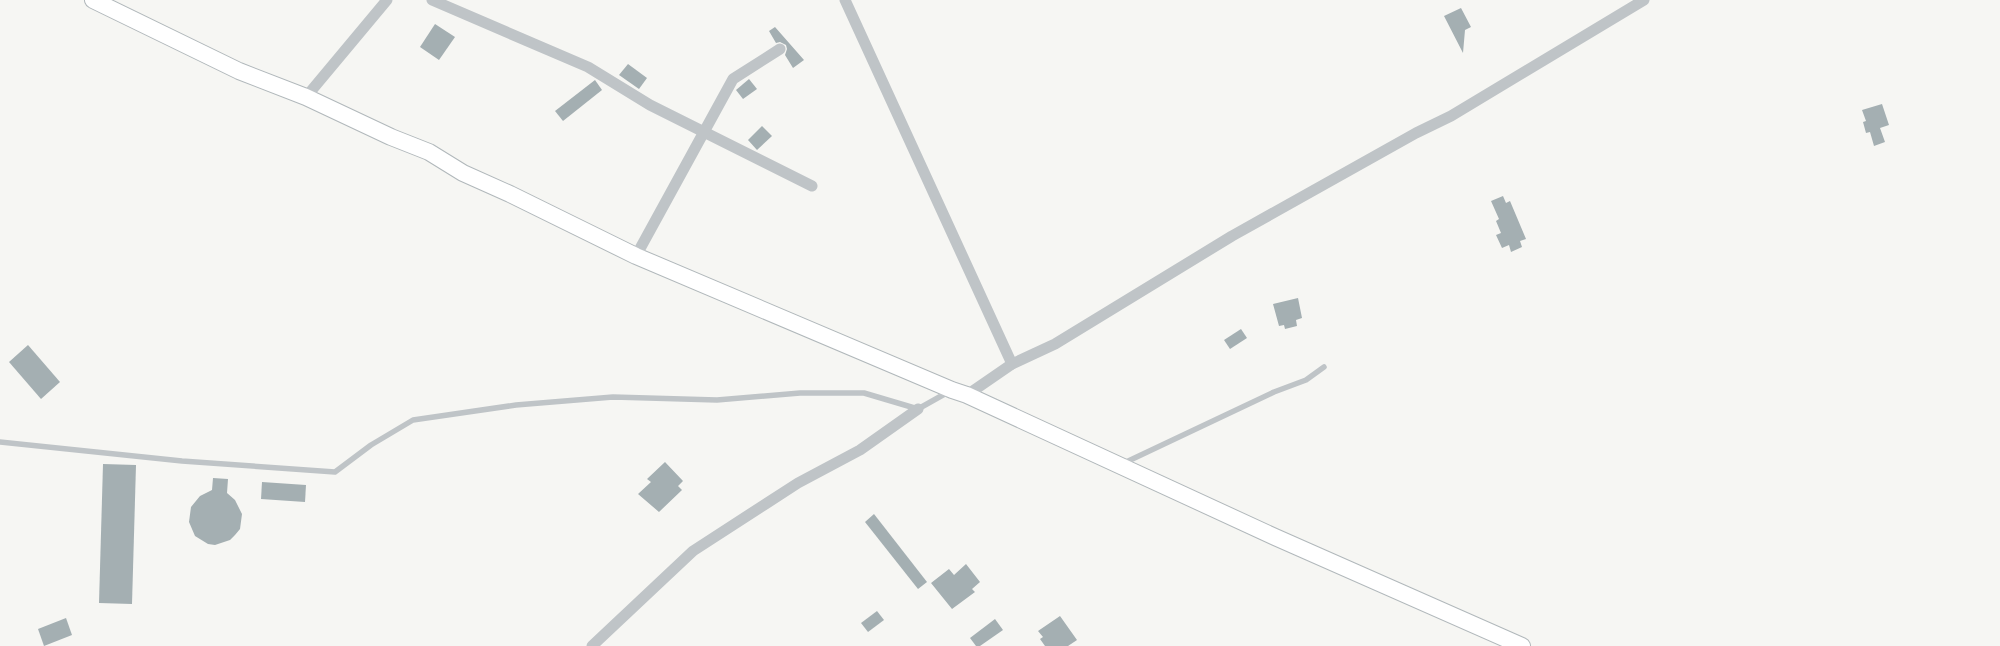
<svg xmlns="http://www.w3.org/2000/svg" width="2000" height="646" font-family="Jost,sans-serif">
  <style>
    .building { fill: #a4afb2 }
    .lines { fill: none; stroke-linecap: round; stroke-linejoin: round }
    .secondary-casing { stroke: #b1b8bb; stroke-width: 18 }
    .lane { stroke: #bfc4c7; stroke-width: 5.5 }
    .street { stroke: #bfc4c7; stroke-width: 11 }
    .secondary { stroke: #fff; stroke-width: 16 }
  </style>
  <rect width="100%" height="100%" fill="#f6f6f3"/>
  <g class="building">
    <path d="M 1461,8 L 1471,27 L 1465,30 L 1463,53 L 1444,16 Z"/>
    <path d="M 435,24 L 455,37 L 439,60 L 420,47 Z"/>
    <path d="M 775,27 L 804,60 L 793,68 L 785,55 L 787,49 L 786,45 L 780,42 L 776,43 L 769,31 Z"/>
    <path d="M 628,64 L 647,78 L 639,89 L 619,75 Z"/>
    <path d="M 749,79 L 757,89 L 743,99 L 736,90 Z"/>
    <path d="M 595,80 L 602,90 L 563,121 L 555,111 Z"/>
    <path d="M 1882,104 L 1889,125 L 1880,128 L 1885,142 L 1874,146 L 1870,132 L 1866,133 L 1863,122 L 1866,121 L 1862,110 Z"/>
    <path d="M 762,126 L 772,136 L 757,150 L 748,140 Z"/>
    <path d="M 1503,196 L 1506,203 L 1510,201 L 1526,239 L 1520,241 L 1522,247 L 1511,252 L 1509,245 L 1502,248 L 1496,235 L 1501,233 L 1496,221 L 1499,219 L 1491,201 Z"/>
    <path d="M 1298,298 L 1302,318 L 1296,320 L 1297,326 L 1285,329 L 1284,325 L 1279,326 L 1273,304 Z"/>
    <path d="M 1241,329 L 1247,338 L 1230,349 L 1224,340 Z"/>
    <path d="M 28,345 L 60,382 L 41,399 L 9,362 Z"/>
    <path d="M 665,462 L 683,481 L 678,486 L 682,490 L 659,512 L 638,494 L 651,482 L 647,479 Z"/>
    <path d="M 103,464 L 136,465 L 132,604 L 99,603 Z"/>
    <path d="M 213,478 L 228,479 L 227,493 L 235,500 L 242,514 L 240,529 L 235,535 L 230,540 L 215,545 L 208,544 L 195,536 L 189,522 L 191,507 L 200,496 L 212,490 Z"/>
    <path d="M 262,482 L 306,485 L 305,502 L 261,499 Z"/>
    <path d="M 874,514 L 927,582 L 918,589 L 865,522 Z"/>
    <path d="M 966,564 L 980,582 L 972,589 L 975,592 L 952,609 L 931,583 L 949,569 L 954,575 Z"/>
    <path d="M 877,611 L 884,620 L 868,632 L 861,623 Z"/>
    <path d="M 1060,616 L 1077,640 L 1068,646 L 1045,646 L 1040,639 L 1043,637 L 1038,631 Z"/>
    <path d="M 66,618 L 72,635 L 44,646 L 38,629 Z"/>
    <path d="M 995,619 L 1003,630 L 980,646 L 976,646 L 970,638 Z"/>
  </g>
  <g class="lines">
    <defs>
      <path id="secondary" d="M 93,0 L 239,71 L 306,97 L 391,137 L 429,152 L 463,173 L 510,194 L 636,256 L 952,390 L 967,395 L 1275,537 L 1522,646"/>
    </defs>
    <use href="#secondary" class="secondary-casing"/>
    <g class="lane">
      <path d="M 0,442 L 182,461 L 335,472 L 371,445 L 413,420 L 516,405 L 613,397 L 717,400 L 800,393 L 864,393 L 918,409 L 950,391"/>
      <path d="M 1124,463 L 1274,392 L 1306,380 L 1324,367"/>
    </g>
    <g class="street">
      <path d="M 432,0 L 588,67 L 650,105 L 812,186"/>
      <path d="M 845,0 L 1012,364"/>
      <path d="M 306,97 L 387,0"/>
      <path d="M 636,256 L 733,79 L 780,49"/>
      <path d="M 967,395 L 1012,364 L 1055,344 L 1232,236 L 1416,133 L 1451,116 L 1644,0"/>
      <path d="M 592,646 L 693,551 L 798,483 L 860,450 L 918,409"/>
    </g>
    <use href="#secondary" class="secondary"/>
  </g>
</svg>
